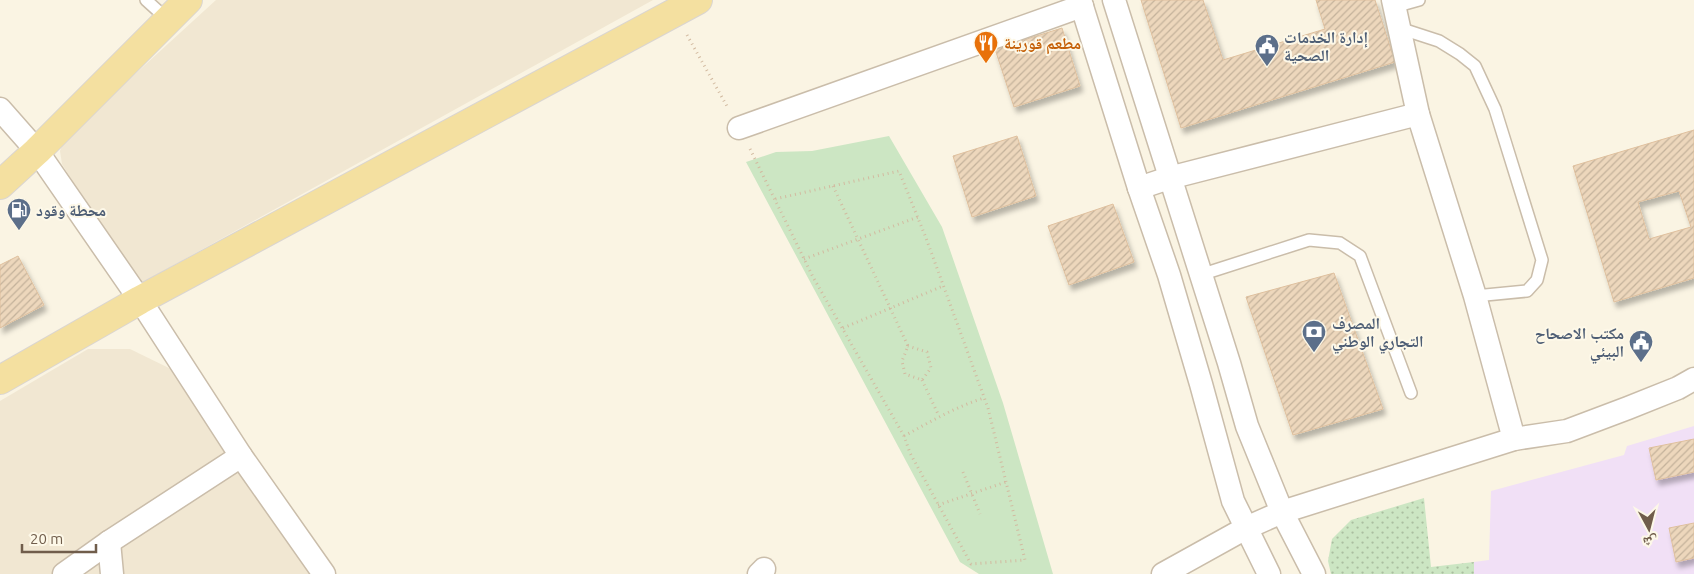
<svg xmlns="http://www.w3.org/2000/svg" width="1694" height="574" font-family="Ubuntu,'Noto Naskh Arabic',sans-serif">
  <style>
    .residential { fill: #f1e7d2 }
    .education { fill: #f1e0f6 }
    .grass { fill: url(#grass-dots) }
    .park { fill: #cce6c3 }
    .building { fill: url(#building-hatch); stroke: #dfc09e; fill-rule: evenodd; filter: url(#shadow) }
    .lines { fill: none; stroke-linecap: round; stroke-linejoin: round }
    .lane-casing { stroke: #cabdaa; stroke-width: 14 }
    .street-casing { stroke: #cabdaa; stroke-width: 25 }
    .primary-casing { stroke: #dad5d0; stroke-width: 30 }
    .path { stroke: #d2baa0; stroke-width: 3; stroke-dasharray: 1 4; stroke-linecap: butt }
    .lane { stroke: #fff; stroke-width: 11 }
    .street { stroke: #fff; stroke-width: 22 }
    .primary { stroke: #f4e0a0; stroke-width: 28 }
    .labels { text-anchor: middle; stroke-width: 4; stroke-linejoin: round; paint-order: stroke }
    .service-label { font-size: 16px; font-weight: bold; fill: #4e5e75; stroke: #fdf8e8; text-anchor: start }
    .food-label { font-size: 16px; font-weight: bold; fill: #c56008; stroke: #fdf8e8; text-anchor: start }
  </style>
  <defs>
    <pattern id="grass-dots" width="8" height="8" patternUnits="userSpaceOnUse" patternTransform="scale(1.25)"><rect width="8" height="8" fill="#cce6c3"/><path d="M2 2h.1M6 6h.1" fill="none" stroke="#aabea0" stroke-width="1.8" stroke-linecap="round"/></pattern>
    <pattern id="building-hatch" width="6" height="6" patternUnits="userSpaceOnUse" patternTransform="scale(1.25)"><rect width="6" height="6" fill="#edd7bc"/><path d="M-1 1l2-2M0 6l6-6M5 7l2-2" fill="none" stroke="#c4b29b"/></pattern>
    <filter id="shadow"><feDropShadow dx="3" dy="5.5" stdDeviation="2.5" flood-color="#0004"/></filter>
  </defs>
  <rect width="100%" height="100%" fill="#faf4e3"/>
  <g class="residential">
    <path d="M 216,0 L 653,0 L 136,286 L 62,164 L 60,151 L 65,138 Z"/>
    <path d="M 88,349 L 130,349 L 173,370 L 312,574 L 0,574 L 0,401 Z"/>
  </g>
  <path class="education" d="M 1694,426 L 1694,574 L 1474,574 L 1474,562 L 1489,560 L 1491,491 L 1624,455 L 1627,446 Z"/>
  <path class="grass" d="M 1424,498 L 1431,567 L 1474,562 L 1474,574 L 1331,574 L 1328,561 L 1332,539 L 1351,520 Z"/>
  <path class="park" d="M 889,136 L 942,227 L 1003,403 L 1053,574 L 979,574 L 960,562 L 746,162 L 776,152 L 812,151 Z"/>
  <g class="building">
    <path d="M 1141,0 L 1203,0 L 1223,60 L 1325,29 L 1316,0 L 1375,0 L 1395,62 L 1181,128 Z"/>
    <path d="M 1062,28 L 1080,86 L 1014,107 L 995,49 Z"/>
    <path d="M 1694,130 L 1694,278 L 1614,302 L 1573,166 ZM 1679,191 L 1691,227 L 1649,239 L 1638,202 Z"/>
    <path d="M 1017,136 L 1036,196 L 972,217 L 953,156 Z"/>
    <path d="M 1113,204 L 1134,262 L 1069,285 L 1048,226 Z"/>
    <path d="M 18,256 L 44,305 L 0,328 L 0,265 Z"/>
    <path d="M 1334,273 L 1383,409 L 1293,435 L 1246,297 Z"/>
    <path d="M 1694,439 L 1694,472 L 1656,480 L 1649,448 Z"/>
    <path d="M 1694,523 L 1694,558 L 1676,562 L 1669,528 Z"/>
  </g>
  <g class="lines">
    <defs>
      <g id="lane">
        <path d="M 146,0 L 167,19"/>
        <path d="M 1394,7 L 1419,0"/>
        <path d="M 1399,28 L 1439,41 L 1460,54 L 1475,66 L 1495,109 L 1542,260 L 1537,280 L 1527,291 L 1475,296"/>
        <path d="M 1200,275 L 1309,240 L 1340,243 L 1360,256 L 1411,393"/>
      </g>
      <g id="street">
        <path d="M 1080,0 L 1139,188 L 1169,275 L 1201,384 L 1233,501 L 1269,574"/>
        <path d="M 1114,0 L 1229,363 L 1247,426 L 1282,512 L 1314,574"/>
        <path d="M 1393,0 L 1418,114"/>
        <path d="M 0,109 L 37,151 L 140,300 L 241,456 L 324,574"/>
        <path d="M 739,128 L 1082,6"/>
        <path d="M 1139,188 L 1169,178 L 1418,114 L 1475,296 L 1514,439"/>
        <path d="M 109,542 L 112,574"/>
        <path d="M 64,574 L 109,542 L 241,456"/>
        <path d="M 759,574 L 764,569"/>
        <path d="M 1163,574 L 1246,528 L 1282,512 L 1514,439 L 1567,431 L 1628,408 L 1678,388 L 1694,379"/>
      </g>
      <g id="primary">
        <path d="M 0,185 L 37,151 L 188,0"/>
        <path d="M 0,380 L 140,300 L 698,0"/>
      </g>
    </defs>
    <use href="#lane" class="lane-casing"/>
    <use href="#street" class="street-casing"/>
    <use href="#primary" class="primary-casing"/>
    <g class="path">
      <path d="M 687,35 L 728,108"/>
      <path d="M 750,149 L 813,277 L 904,436 L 910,453 L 971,564 L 1025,560 L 988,408 L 926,238 L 899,171 L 775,199"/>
      <path d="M 833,186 L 908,346 L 902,361 L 905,374 L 922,380 L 931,368 L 927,352 L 908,346"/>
      <path d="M 804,259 L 918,217"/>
      <path d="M 843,328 L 943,286"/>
      <path d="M 922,380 L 939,416"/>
      <path d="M 904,436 C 930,422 955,407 984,398"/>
      <path d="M 963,472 L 980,514"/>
      <path d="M 938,505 L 1006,482"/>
    </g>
    <use href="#lane" class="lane"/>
    <use href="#street" class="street"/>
    <use href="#primary" class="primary"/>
  </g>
  <defs>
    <symbol id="restaurant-pin" viewBox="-11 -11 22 30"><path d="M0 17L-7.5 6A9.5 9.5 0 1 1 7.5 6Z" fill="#e8710a" stroke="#fdf8e8"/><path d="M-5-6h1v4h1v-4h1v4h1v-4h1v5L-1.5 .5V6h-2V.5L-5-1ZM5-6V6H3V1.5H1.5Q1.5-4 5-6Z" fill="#fff"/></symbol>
    <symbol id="civic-pin" viewBox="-11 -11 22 30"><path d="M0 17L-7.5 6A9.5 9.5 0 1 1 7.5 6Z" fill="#5c6f8a" stroke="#fdf8e8"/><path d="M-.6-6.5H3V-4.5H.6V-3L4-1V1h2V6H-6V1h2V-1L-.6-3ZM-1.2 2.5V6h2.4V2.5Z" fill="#fff"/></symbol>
    <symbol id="fuel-pin" viewBox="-11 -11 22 30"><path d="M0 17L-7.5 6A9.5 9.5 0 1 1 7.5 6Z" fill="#5c6f8a" stroke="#fdf8e8"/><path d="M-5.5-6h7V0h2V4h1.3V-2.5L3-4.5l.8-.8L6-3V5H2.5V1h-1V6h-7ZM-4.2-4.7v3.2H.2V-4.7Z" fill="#fff"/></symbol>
    <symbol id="bank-pin" viewBox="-11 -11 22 30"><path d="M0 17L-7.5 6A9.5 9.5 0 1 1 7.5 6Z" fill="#5c6f8a" stroke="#fdf8e8"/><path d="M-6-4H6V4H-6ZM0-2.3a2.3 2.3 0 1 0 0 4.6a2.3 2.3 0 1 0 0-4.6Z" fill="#fff"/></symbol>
  </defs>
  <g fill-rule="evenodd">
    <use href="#restaurant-pin" x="972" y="29" width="28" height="38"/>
    <use href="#civic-pin" x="1253" y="32" width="28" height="38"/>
    <use href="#fuel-pin" x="5" y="196" width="28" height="38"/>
    <use href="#bank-pin" x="1300" y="318" width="28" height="38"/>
    <use href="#civic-pin" x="1627" y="328" width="28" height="38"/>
  </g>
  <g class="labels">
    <g class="service-label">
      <text x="1284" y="43">إدارة الخدمات<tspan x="1284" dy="18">الصحية</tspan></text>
      <text x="36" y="216">محطة وقود</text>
      <text x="1332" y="329">المصرف<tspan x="1332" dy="18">التجاري الوطني</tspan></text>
      <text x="1624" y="339" text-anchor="end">مكتب الاصحاح<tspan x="1624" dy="18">البيئي</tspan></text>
    </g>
    <g class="food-label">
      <text x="1004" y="49">مطعم قورينة</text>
    </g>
  </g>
  <g transform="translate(1649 529) rotate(173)" stroke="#fdf8e8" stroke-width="4" paint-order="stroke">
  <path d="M0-4L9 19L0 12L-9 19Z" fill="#705d4b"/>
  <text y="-8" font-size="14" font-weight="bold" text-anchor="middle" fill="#705d4b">ش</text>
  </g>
  <path d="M22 544v8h74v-8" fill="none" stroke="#705d4b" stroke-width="2.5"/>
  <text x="30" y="544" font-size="15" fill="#705d4b" stroke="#fdf8e8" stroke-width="4" paint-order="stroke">20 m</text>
</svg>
